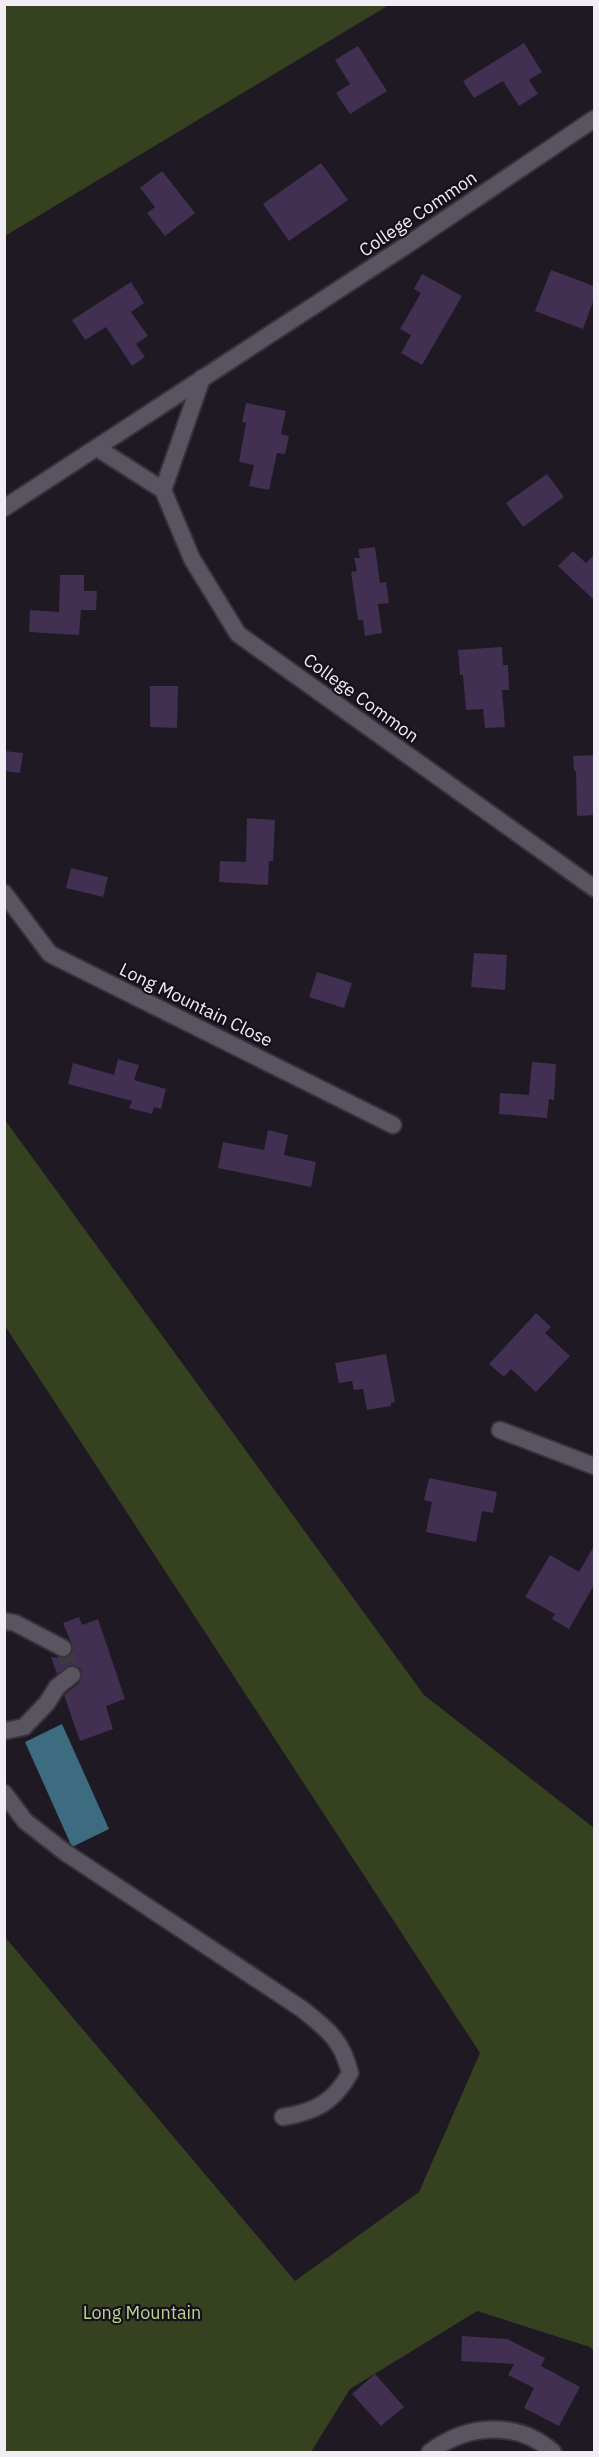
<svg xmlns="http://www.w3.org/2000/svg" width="599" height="2457" font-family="'IBM Plex Sans',sans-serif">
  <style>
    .green { fill: #364120 }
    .water { fill: #3d6c80 }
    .building { fill: #413051 }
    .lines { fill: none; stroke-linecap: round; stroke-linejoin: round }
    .street-tunnel { stroke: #3e3942; stroke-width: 16; stroke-dasharray: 16 8; stroke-linecap: butt }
    .street-casing { stroke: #37333b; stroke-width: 20 }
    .street { stroke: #5a5461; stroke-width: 16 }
    .labels { text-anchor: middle; stroke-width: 4.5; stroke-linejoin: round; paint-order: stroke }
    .street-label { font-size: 18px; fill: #f1edf5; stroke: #15101a }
    .park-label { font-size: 18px; fill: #bcd392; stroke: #15101a }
  </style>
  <rect width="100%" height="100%" fill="#1e1923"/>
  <g class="green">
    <path d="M 5,4 L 389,4 L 389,5 L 5,236 Z"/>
    <path d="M 5,1120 L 424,1695 L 594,1828 L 594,2351 L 590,2347 L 477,2311 L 350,2389 L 311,2452 L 5,2452 L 5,1937 L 295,2281 L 419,2192 L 480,2053 L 5,1326 Z"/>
  </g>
  <path class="water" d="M 62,1724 L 109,1829 L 72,1847 L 25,1742 Z"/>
  <g class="building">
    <path d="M 524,43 L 542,72 L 529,80 L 538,94 L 519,106 L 503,81 L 474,98 L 463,81 Z"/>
    <path d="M 358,46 L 387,91 L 350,114 L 336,93 L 350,84 L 335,60 Z"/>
    <path d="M 321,163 L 348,200 L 289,241 L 263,204 Z"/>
    <path d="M 162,171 L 195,213 L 165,236 L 147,213 L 155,207 L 140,188 Z"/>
    <path d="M 551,270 L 594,286 L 594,299 L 583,329 L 535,311 Z"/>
    <path d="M 422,274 L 462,296 L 422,365 L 401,353 L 411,335 L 400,329 L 421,293 L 414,289 Z"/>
    <path d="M 131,282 L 144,303 L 131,312 L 148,336 L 136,344 L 145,357 L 132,366 L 106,327 L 85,340 L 72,320 Z"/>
    <path d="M 246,403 L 286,411 L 281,434 L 289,436 L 285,454 L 277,453 L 269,490 L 249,486 L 254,465 L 239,462 L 246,423 L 242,422 Z"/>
    <path d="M 547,474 L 564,497 L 523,527 L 506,503 Z"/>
    <path d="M 375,547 L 380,583 L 386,582 L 389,603 L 378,604 L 382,633 L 365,636 L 363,620 L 358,620 L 351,572 L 357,571 L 354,558 L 360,558 L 358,549 Z"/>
    <path d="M 573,551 L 586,563 L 594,555 L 594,600 L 558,566 Z"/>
    <path d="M 60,575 L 84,575 L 84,591 L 97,591 L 96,610 L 81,610 L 79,635 L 29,632 L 30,610 L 59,612 Z"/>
    <path d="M 502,647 L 503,665 L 508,665 L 509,690 L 502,690 L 505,727 L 485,728 L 483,709 L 466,710 L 463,675 L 460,675 L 458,650 Z"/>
    <path d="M 150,686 L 178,686 L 177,728 L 150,727 Z"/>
    <path d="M 4,751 L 23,753 L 20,773 L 4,771 Z"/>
    <path d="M 594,755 L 594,815 L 577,816 L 576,771 L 574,771 L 573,756 Z"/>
    <path d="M 247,818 L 275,820 L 273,861 L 269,861 L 268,885 L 219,882 L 220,861 L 246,862 Z"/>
    <path d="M 71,868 L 108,877 L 103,897 L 66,888 Z"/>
    <path d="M 474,953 L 507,955 L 505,990 L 471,987 Z"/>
    <path d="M 317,972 L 352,983 L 344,1008 L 309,997 Z"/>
    <path d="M 118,1059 L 139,1065 L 134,1080 L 166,1089 L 161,1109 L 154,1107 L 152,1114 L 129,1108 L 132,1101 L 68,1084 L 73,1063 L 114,1075 Z"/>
    <path d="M 532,1062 L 556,1064 L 554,1100 L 549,1099 L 547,1118 L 499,1114 L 500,1093 L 529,1095 Z"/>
    <path d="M 268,1130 L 288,1135 L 284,1155 L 316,1162 L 311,1187 L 218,1168 L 223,1142 L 264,1150 Z"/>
    <path d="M 536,1313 L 551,1327 L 545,1333 L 570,1356 L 536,1392 L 511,1369 L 504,1377 L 489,1364 Z"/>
    <path d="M 386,1354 L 395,1402 L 391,1403 L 391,1406 L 367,1410 L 363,1389 L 354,1390 L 352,1381 L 339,1383 L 335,1363 Z"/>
    <path d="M 429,1478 L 497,1492 L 493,1513 L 482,1511 L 476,1542 L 426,1532 L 432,1502 L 424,1500 Z"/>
    <path d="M 594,1546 L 594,1585 L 569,1629 L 552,1619 L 555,1614 L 525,1597 L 550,1555 L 579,1572 Z"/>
    <path d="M 79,1617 L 82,1625 L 98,1619 L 125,1699 L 106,1706 L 113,1729 L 80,1741 L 64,1695 L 79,1683 L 82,1673 L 80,1668 L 71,1665 L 57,1674 L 51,1657 L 64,1658 L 72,1653 L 73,1647 L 63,1623 Z"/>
    <path d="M 462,2336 L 507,2339 L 545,2358 L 541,2366 L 580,2387 L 559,2426 L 524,2408 L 534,2388 L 508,2375 L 514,2364 L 461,2361 Z"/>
    <path d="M 375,2374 L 404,2407 L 381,2426 L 352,2394 Z"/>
  </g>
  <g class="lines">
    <path class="street-tunnel" d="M 63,1648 L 72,1675"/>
    <defs>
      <g id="street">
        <path d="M 97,448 L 163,490 L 192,559 L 238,634 L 594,888"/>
        <path d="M 163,490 L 202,378"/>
        <path d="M 4,508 L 413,241 L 594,119"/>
        <path d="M 4,893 L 50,954 L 393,1125"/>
        <path d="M 500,1430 L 594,1466"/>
        <path d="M 4,1621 L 15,1623 L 63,1648"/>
        <path d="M 4,1731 L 24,1727 L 47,1703 L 57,1687 L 72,1675"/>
        <path d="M 4,1793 L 25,1821 L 66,1853 L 302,2009 C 328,2030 342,2040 350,2073 C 334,2102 315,2112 283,2117"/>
        <path d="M 430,2452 C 467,2424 517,2420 553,2452"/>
      </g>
    </defs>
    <use href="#street" class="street-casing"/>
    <use href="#street" class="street"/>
  </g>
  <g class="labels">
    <g class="street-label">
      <text transform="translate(418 214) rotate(-34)" y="6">College Common</text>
      <text transform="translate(361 698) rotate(36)" y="6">College Common</text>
      <text transform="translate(196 1005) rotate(26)" y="6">Long Mountain Close</text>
    </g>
    <g class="park-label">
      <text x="142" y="2319">Long Mountain</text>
    </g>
  </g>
  <rect width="599" height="2457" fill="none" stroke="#f1edf5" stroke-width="12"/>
</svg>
